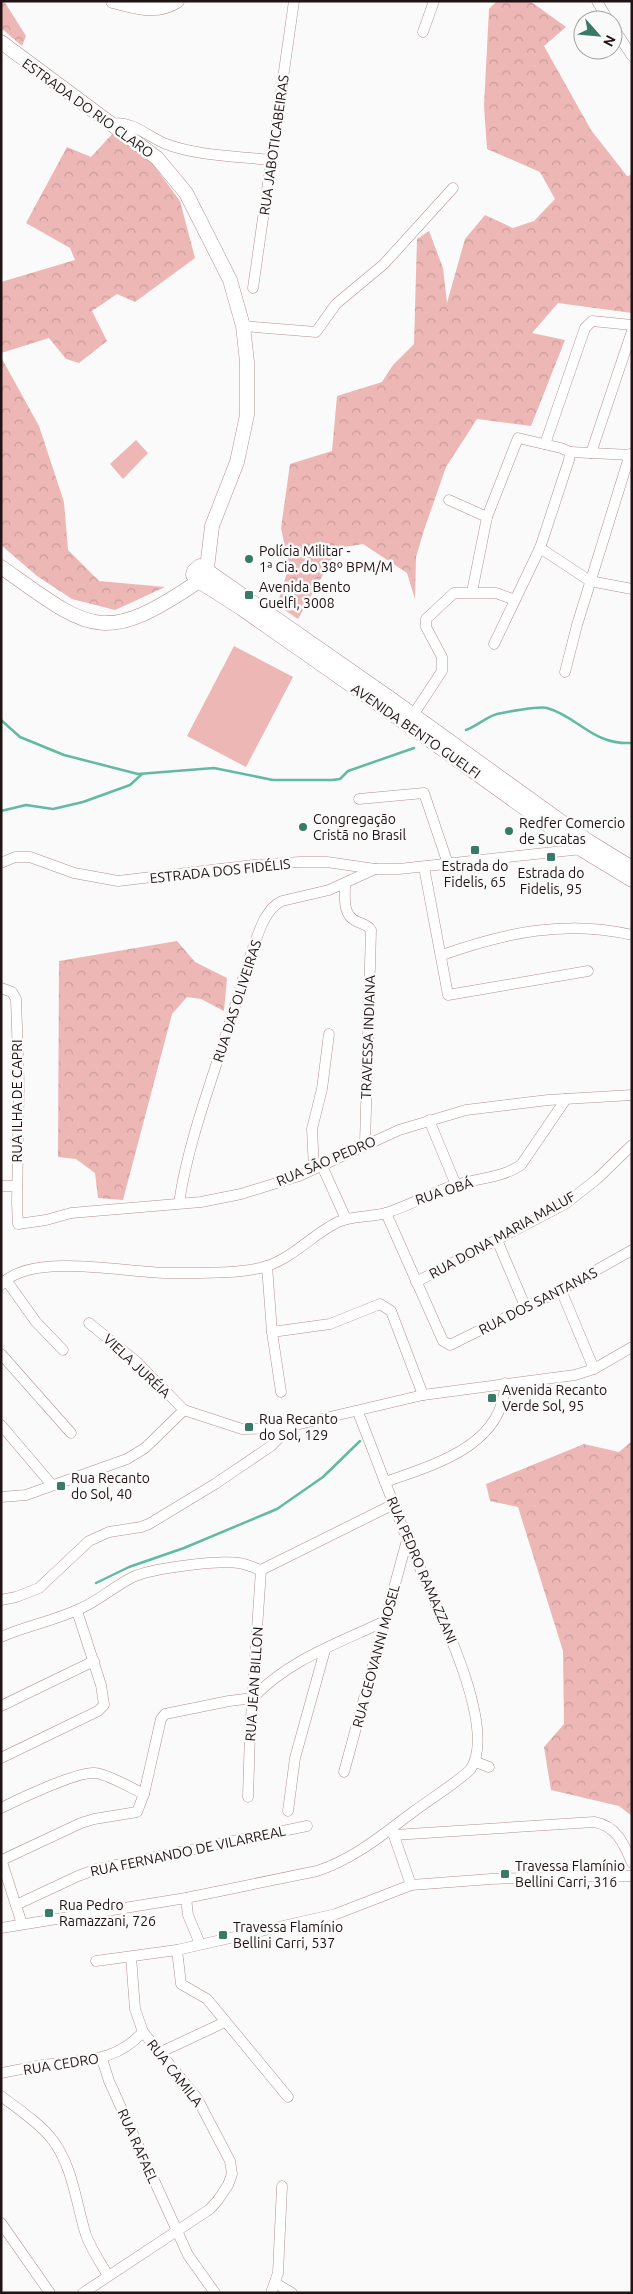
<svg xmlns="http://www.w3.org/2000/svg" width="633" height="2294" font-family="Ubuntu,sans-serif">
  <style>
    .forest { fill: url(#forest-crowns) }
    .pitch { fill: #ecb7b5 }
    .lines { fill: none; stroke-linecap: round; stroke-linejoin: round }
    .stream { stroke: #61baa1; stroke-width: 2.5 }
    .minor-casing { stroke: #b3908f; stroke-width: 11 }
    .secondary-casing { stroke: #b3908f; stroke-width: 15 }
    .minor { stroke: #fff; stroke-width: 10 }
    .secondary { stroke: #fff; stroke-width: 14 }
    .poi-dot { fill: #397967; stroke: #fafafa; stroke-width: 2 }
    .labels { text-anchor: middle; stroke-width: 5; stroke-linejoin: round; paint-order: stroke }
    .street-label { font-size: 14px; fill: #201313; stroke: #fafafa }
    .poi-label { font-size: 14px; fill: #201313; stroke: #fafafa; text-anchor: start }
  </style>
  <defs>
    <pattern id="forest-crowns" width="20" height="18" patternUnits="userSpaceOnUse" patternTransform="scale(1.25)"><rect width="20" height="18" fill="#ecb7b5"/><path d="M2 6a3 3 0 1 1 6 0M12 15a3 3 0 1 1 6 0" fill="none" stroke="#ca9c9b"/></pattern>
  </defs>
  <rect width="100%" height="100%" fill="#fafafa"/>
  <g class="forest">
    <path d="M 1,1 L 4,1 L 26,36 L 22,46 L 1,28 Z"/>
    <path d="M 497,1 L 530,1 L 566,27 L 544,46 L 591,130 L 627,176 L 632,175 L 632,313 L 558,303 L 532,333 L 565,340 L 531,426 L 477,419 L 446,467 L 424,530 L 416,557 L 415,599 L 407,573 L 363,544 L 338,548 L 298,619 L 277,605 L 289,566 L 281,528 L 290,464 L 332,451 L 337,396 L 382,382 L 393,365 L 414,344 L 417,239 L 429,231 L 443,268 L 447,303 L 465,239 L 485,215 L 513,228 L 534,221 L 555,199 L 540,172 L 487,149 L 484,106 L 489,9 Z"/>
    <path d="M 114,132 L 147,156 L 180,201 L 195,258 L 135,302 L 117,294 L 92,311 L 107,341 L 79,363 L 66,359 L 49,338 L 1,353 L 1,282 L 75,260 L 70,248 L 26,223 L 67,147 L 91,157 Z"/>
    <path d="M 1,357 L 39,426 L 64,502 L 68,550 L 99,581 L 165,587 L 115,610 L 72,599 L 37,576 L 1,545 Z"/>
    <path d="M 177,941 L 195,962 L 227,978 L 224,1011 L 201,999 L 187,997 L 172,1014 L 123,1200 L 98,1198 L 95,1173 L 76,1159 L 58,1157 L 59,961 Z"/>
    <path d="M 632,1441 L 632,1816 L 619,1806 L 551,1790 L 544,1747 L 564,1724 L 563,1651 L 518,1507 L 490,1501 L 486,1484 L 584,1444 L 619,1452 Z"/>
  </g>
  <g class="pitch">
    <path d="M 136,440 L 148,453 L 123,479 L 110,464 Z"/>
    <path d="M 234,646 L 293,677 L 246,767 L 187,736 Z"/>
  </g>
  <g class="lines">
    <g class="stream">
      <path d="M 1,720 L 20,737 L 64,755 L 138,774 L 214,768 L 273,780 L 332,780 L 340,779 L 348,771 L 414,748"/>
      <path d="M 466,730 C 477,726 486,717 497,714 C 506,712 539,706 547,708 C 579,717 592,745 632,743"/>
      <path d="M 1,811 L 26,805 L 53,809 L 83,802 L 130,785 L 142,774"/>
      <path d="M 96,1583 L 129,1567 L 184,1548 L 277,1509 L 323,1477 L 360,1441"/>
    </g>
    <defs>
      <g id="minor">
        <path d="M 597,1 L 608,20"/>
        <path d="M 613,27 L 632,56"/>
        <path d="M 423,32 L 434,1"/>
        <path d="M 112,124 C 130,119 150,138 166,144 C 198,156 236,156 270,160"/>
        <path d="M 253,288 L 294,1"/>
        <path d="M 243,326 L 316,332 L 336,304 L 384,264 L 453,188"/>
        <path d="M 545,444 L 585,328 L 592,321 L 632,325"/>
        <path d="M 570,452 L 632,455"/>
        <path d="M 591,453 L 632,331"/>
        <path d="M 449,500 L 487,517"/>
        <path d="M 540,548 L 590,581 L 632,589"/>
        <path d="M 472,592 L 487,517 L 518,438 L 561,448 L 570,452 L 569,460 L 540,548 L 494,644"/>
        <path d="M 565,672 L 577,625 L 630,454"/>
        <path d="M 413,715 L 442,671 L 442,657 L 426,627 L 426,619 L 454,593 L 496,593 L 515,600"/>
        <path d="M 359,799 L 424,793 L 448,864"/>
        <path d="M 1,863 L 15,857 L 30,857 L 74,873 L 118,881 L 254,865 L 300,862 L 327,862 L 375,869 L 399,869 L 582,849"/>
        <path d="M 424,867 L 448,995 L 588,971"/>
        <path d="M 345,884 C 345,898 342,916 358,922 C 363,924 368,925 371,930 L 365,1144"/>
        <path d="M 442,955 C 504,933 567,919 632,935"/>
        <path d="M 1,988 L 12,992 L 16,999 L 19,1085 L 17,1203 L 18,1224 L 46,1220 L 71,1213 L 201,1202 L 241,1194 L 299,1176 L 399,1130 L 466,1110 L 548,1100 L 632,1095"/>
        <path d="M 429,1120 L 456,1185"/>
        <path d="M 322,1166 L 346,1219"/>
        <path d="M 314,1169 L 312,1129 L 322,1089 L 329,1034"/>
        <path d="M 1,1186 L 17,1186"/>
        <path d="M 179,1203 C 188,1143 210,1086 228,1028 C 240,993 248,954 264,920 C 269,912 273,905 282,901 L 329,890 L 375,869"/>
        <path d="M 386,1213 L 443,1341 L 450,1345 L 561,1290 L 632,1250"/>
        <path d="M 497,1240 L 525,1306"/>
        <path d="M 267,1266 L 272,1332 L 281,1392"/>
        <path d="M 6,1280 L 36,1322 L 63,1350"/>
        <path d="M 416,1282 L 565,1204 L 597,1179 L 632,1145"/>
        <path d="M 1,1285 C 31,1250 129,1274 173,1273 C 198,1273 244,1274 267,1266 C 294,1257 313,1234 338,1222 C 351,1216 368,1217 382,1214 C 405,1208 429,1194 452,1186 C 475,1178 500,1179 521,1165 L 566,1099"/>
        <path d="M 561,1290 L 594,1369"/>
        <path d="M 89,1323 L 137,1362 L 184,1410"/>
        <path d="M 272,1332 L 330,1324 L 380,1304 L 391,1311 L 423,1395"/>
        <path d="M 1,1354 L 71,1433"/>
        <path d="M 358,1412 L 385,1482"/>
        <path d="M 1,1425 L 52,1485"/>
        <path d="M 1,1497 L 26,1495 L 127,1459 L 145,1448 L 184,1410 L 242,1429 L 283,1428 L 423,1395 L 575,1375 L 594,1369 L 632,1347"/>
        <path d="M 1,1600 L 16,1597 L 39,1588 L 89,1541 L 109,1532 L 141,1527 L 149,1524 L 215,1484 L 271,1446 L 278,1439 L 283,1428"/>
        <path d="M 1,1637 C 26,1626 53,1621 77,1610 C 98,1602 114,1586 133,1577 C 152,1568 219,1560 239,1563 C 247,1564 254,1568 261,1570 L 394,1504"/>
        <path d="M 253,1698 C 288,1660 339,1643 385,1621"/>
        <path d="M 1,1706 L 94,1661"/>
        <path d="M 1,1758 L 98,1711 L 104,1705 L 101,1685 L 77,1611"/>
        <path d="M 476,1762 L 489,1767"/>
        <path d="M 344,1772 L 407,1540"/>
        <path d="M 248,1797 L 250,1733 L 261,1570"/>
        <path d="M 1,1808 C 19,1799 78,1771 95,1773 C 108,1774 131,1788 144,1794"/>
        <path d="M 288,1811 L 295,1758 L 325,1650"/>
        <path d="M 392,1830 L 411,1885"/>
        <path d="M 394,1835 L 594,1822 C 617,1826 624,1844 632,1863"/>
        <path d="M 1,1859 L 22,1924"/>
        <path d="M 2,1860 L 81,1823 L 94,1819 L 137,1812 L 144,1794 L 161,1719 L 165,1714 L 229,1701 L 253,1698"/>
        <path d="M 186,1898 L 188,1915 L 200,1944"/>
        <path d="M 16,1905 L 78,1876 L 97,1869 L 307,1826"/>
        <path d="M 1,1928 L 186,1898 L 317,1871 C 354,1859 382,1835 413,1812 C 432,1798 452,1786 470,1770 C 500,1728 434,1601 415,1557 C 404,1533 395,1507 385,1482 C 433,1465 504,1446 505,1383"/>
        <path d="M 177,1950 L 181,1984 L 207,1999 L 288,2097"/>
        <path d="M 96,1961 L 177,1950 L 336,1914 L 411,1885 L 491,1879 L 581,1876 L 632,1876"/>
        <path d="M 161,2052 L 225,2022"/>
        <path d="M 102,2059 L 109,2081 L 188,2255 L 215,2293"/>
        <path d="M 1,2073 C 18,2070 34,2066 51,2064 C 88,2059 115,2062 143,2032"/>
        <path d="M 1,2096 C 18,2109 38,2122 51,2138 C 73,2165 76,2204 86,2235 C 91,2249 101,2263 108,2276"/>
        <path d="M 1,2223 L 50,2293"/>
        <path d="M 275,2283 L 292,2293"/>
        <path d="M 83,2293 L 210,2209 L 218,2200 L 228,2185 L 232,2174 L 230,2161 L 197,2098 L 143,2032 L 135,2009 L 131,1957"/>
        <path d="M 271,2293 L 278,2273 L 282,2186"/>
      </g>
      <g id="secondary">
        <path d="M 113,1 C 134,7 157,14 177,1"/>
        <path d="M 1,42 L 157,158 L 186,193 L 230,280 L 243,326 L 247,362 L 247,415 L 237,462 L 212,526 L 207,568"/>
        <path d="M 1,567 C 90,630 102,647 199,581"/>
        <path d="M 209,572 L 391,699 L 588,841 L 632,868"/>
        <path d="M 201,581 L 208,577 L 209,572 L 205,567 L 200,566 L 194,571 L 193,575 L 197,580 L 241,608 L 455,758 L 581,849 L 632,880"/>
      </g>
    </defs>
    <use href="#minor" class="minor-casing"/>
    <use href="#secondary" class="secondary-casing"/>
    <use href="#minor" class="minor"/>
    <use href="#secondary" class="secondary"/>
  </g>
  <g class="poi-dot">
    <circle cx="249" cy="559" r="5"/>
    <rect x="244" y="590" width="10" height="10" rx="2.5"/>
    <circle cx="303" cy="827" r="5"/>
    <circle cx="509" cy="831" r="5"/>
    <rect x="470" y="845" width="10" height="10" rx="2.5"/>
    <rect x="546" y="852" width="10" height="10" rx="2.5"/>
    <rect x="487" y="1393" width="10" height="10" rx="2.5"/>
    <rect x="244" y="1422" width="10" height="10" rx="2.5"/>
    <rect x="56" y="1481" width="10" height="10" rx="2.5"/>
    <rect x="500" y="1869" width="10" height="10" rx="2.5"/>
    <rect x="44" y="1908" width="10" height="10" rx="2.5"/>
    <rect x="218" y="1930" width="10" height="10" rx="2.5"/>
  </g>
  <g class="labels">
    <g class="street-label">
      <text transform="translate(88 108) rotate(36)" y="5">ESTRADA DO RIO CLARO</text>
      <text transform="translate(274 145) rotate(-82)" y="5">RUA JABOTICABEIRAS</text>
      <text transform="translate(416 731) rotate(35)" y="5">AVENIDA BENTO GUELFI</text>
      <text transform="translate(220 871) rotate(-6)" y="5">ESTRADA DOS FIDÉLIS</text>
      <text transform="translate(237 1001) rotate(-72)" y="5">RUA DAS OLIVEIRAS</text>
      <text transform="translate(368 1037) rotate(-88)" y="5">TRAVESSA INDIANA</text>
      <text transform="translate(17 1101) rotate(-90)" y="5">RUA ILHA DE CAPRI</text>
      <text transform="translate(326 1161) rotate(-23)" y="5">RUA SÃO PEDRO</text>
      <text transform="translate(444 1191) rotate(-18)" y="5">RUA OBÁ</text>
      <text transform="translate(502 1235) rotate(-29)" y="5">RUA DONA MARIA MALUF</text>
      <text transform="translate(538 1301) rotate(-27)" y="5">RUA DOS SANTANAS</text>
      <text transform="translate(137 1366) rotate(43)" y="5">VIELA JURÉIA</text>
      <text transform="translate(422 1570) rotate(67)" y="5">RUA PEDRO RAMAZZANI</text>
      <text transform="translate(376 1656) rotate(-75)" y="5">RUA GEOVANNI MOSEL</text>
      <text transform="translate(254 1684) rotate(-86)" y="5">RUA JEAN BILLON</text>
      <text transform="translate(188 1851) rotate(-12)" y="5">RUA FERNANDO DE VILARREAL</text>
      <text transform="translate(61 2064) rotate(-9)" y="5">RUA CEDRO</text>
      <text transform="translate(175 2073) rotate(52)" y="5">RUA CAMILA</text>
      <text transform="translate(138 2146) rotate(66)" y="5">RUA RAFAEL</text>
    </g>
    <g class="poi-label">
      <text x="259" y="556">Polícia Militar -<tspan x="259" dy="16">1ª Cia. do 38º BPM/M</tspan></text>
      <text x="259" y="592">Avenida Bento<tspan x="259" dy="16">Guelfi, 3008</tspan></text>
      <text x="313" y="824">Congregação<tspan x="313" dy="16">Cristã no Brasil</tspan></text>
      <text x="519" y="828">Redfer Comercio<tspan x="519" dy="16">de Sucatas</tspan></text>
      <text x="475" y="871" text-anchor="middle">Estrada do<tspan x="475" dy="16">Fidelis, 65</tspan></text>
      <text x="551" y="878" text-anchor="middle">Estrada do<tspan x="551" dy="16">Fidelis, 95</tspan></text>
      <text x="502" y="1395">Avenida Recanto<tspan x="502" dy="16">Verde Sol, 95</tspan></text>
      <text x="259" y="1424">Rua Recanto<tspan x="259" dy="16">do Sol, 129</tspan></text>
      <text x="71" y="1483">Rua Recanto<tspan x="71" dy="16">do Sol, 40</tspan></text>
      <text x="515" y="1871">Travessa Flamínio<tspan x="515" dy="16">Bellini Carri, 316</tspan></text>
      <text x="59" y="1910">Rua Pedro<tspan x="59" dy="16">Ramazzani, 726</tspan></text>
      <text x="233" y="1932">Travessa Flamínio<tspan x="233" dy="16">Bellini Carri, 537</tspan></text>
    </g>
  </g>
  <rect width="633" height="2294" fill="none" stroke="#201313" stroke-width="5"/>
  <g transform="translate(598 35) rotate(117)"><circle r="24" fill="#fafafa" stroke="#a39e9e"/>
  <path d="M0-4L9 19L0 12L-9 19Z" fill="#397967"/>
  <text y="-8" font-size="14" font-weight="bold" text-anchor="middle" fill="#201313">N</text>
  </g>
</svg>
